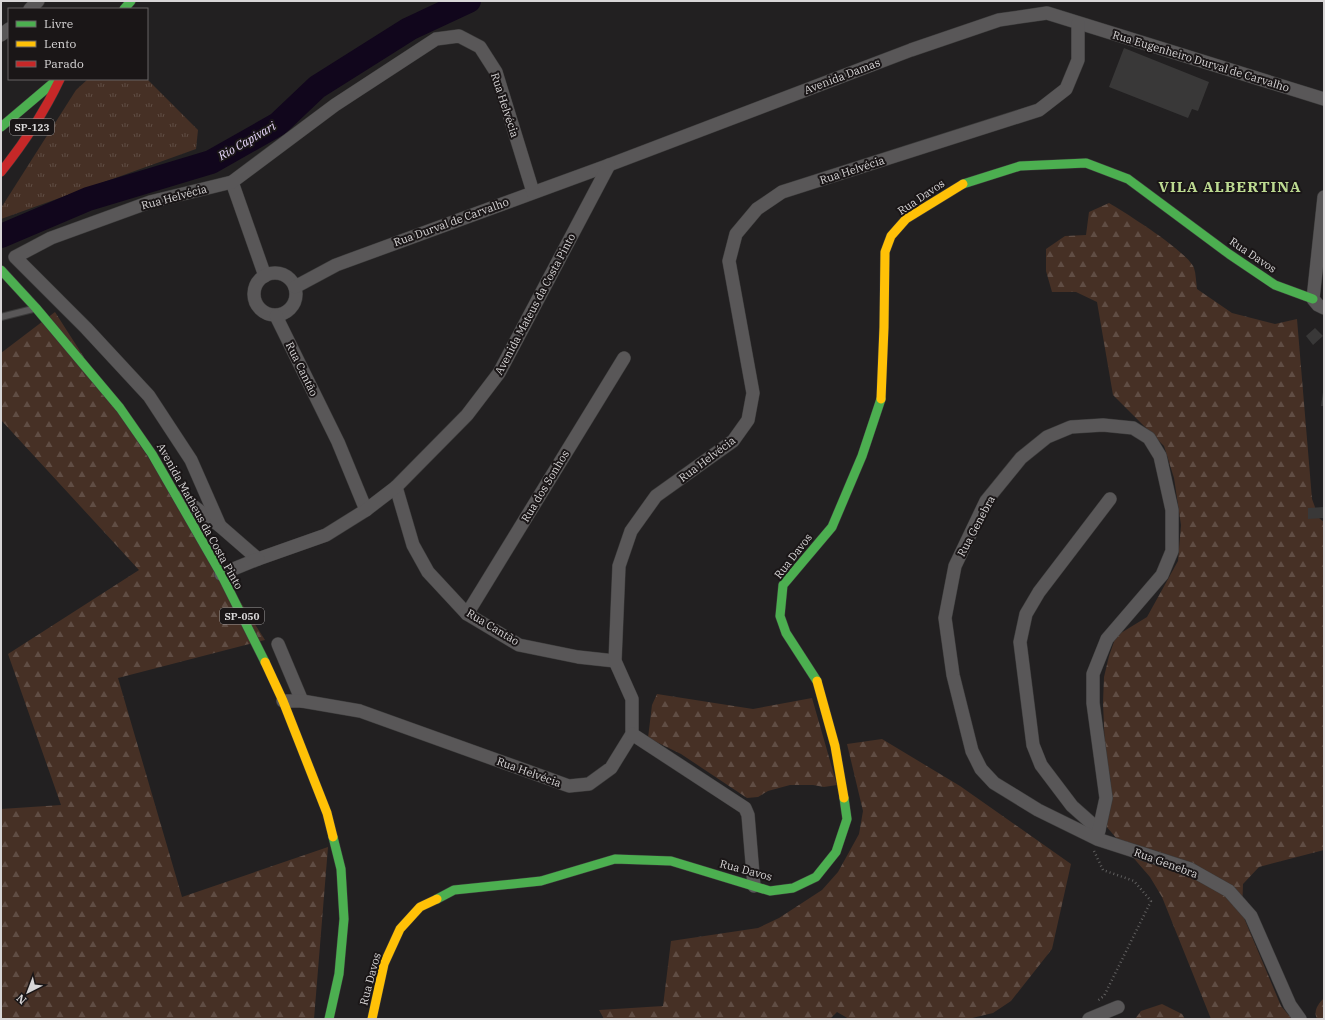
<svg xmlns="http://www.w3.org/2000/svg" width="1325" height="1020" font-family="'IBM Plex Serif',serif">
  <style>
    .forest { fill: url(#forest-firs) }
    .park { fill: url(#park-tufts) }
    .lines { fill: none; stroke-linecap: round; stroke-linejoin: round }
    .river { stroke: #11061c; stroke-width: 24 }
    .building { fill: #393838 }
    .lane-casing { stroke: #3c3b3b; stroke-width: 8 }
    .street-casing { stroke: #3c3b3b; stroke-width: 14 }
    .fast-casing { stroke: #3c3b3b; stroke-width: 10 }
    .slow-casing { stroke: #3c3b3b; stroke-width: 10 }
    .jam-casing { stroke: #3c3b3b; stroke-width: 10 }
    .path { stroke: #605f5f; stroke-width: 2.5; stroke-dasharray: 1 3; stroke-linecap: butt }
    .lane { stroke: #595758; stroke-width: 6 }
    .street { stroke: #595758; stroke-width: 13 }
    .fast { stroke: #4caf50; stroke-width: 9 }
    .slow { stroke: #ffc107; stroke-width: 9 }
    .jam { stroke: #c62828; stroke-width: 9 }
    .labels { text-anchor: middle; stroke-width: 4; stroke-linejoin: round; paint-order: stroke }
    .shield { fill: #1a1617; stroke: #9f9c9d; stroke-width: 1 }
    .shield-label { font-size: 10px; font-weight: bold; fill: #d8d6d7 }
    .street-label { font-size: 11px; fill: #d8d6d7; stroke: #1a1617 }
    .water-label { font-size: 12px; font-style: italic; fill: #ead9fe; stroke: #1a1617 }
    .district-label { font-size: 15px; font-weight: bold; letter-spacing: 1px; fill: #bdda91; stroke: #1a1617 }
  </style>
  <defs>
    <pattern id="forest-firs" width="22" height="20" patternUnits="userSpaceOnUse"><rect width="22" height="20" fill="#463025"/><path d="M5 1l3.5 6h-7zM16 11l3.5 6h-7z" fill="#604d44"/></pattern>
    <pattern id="park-tufts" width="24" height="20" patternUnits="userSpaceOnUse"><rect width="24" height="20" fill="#463025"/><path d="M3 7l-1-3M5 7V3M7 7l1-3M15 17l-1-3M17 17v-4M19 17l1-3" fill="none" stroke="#604d44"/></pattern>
  </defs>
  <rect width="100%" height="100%" fill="#222021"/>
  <g class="forest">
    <path d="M 1109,203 C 1126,213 1188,252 1194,268 C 1196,274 1196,282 1197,289 L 1232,313 L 1275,324 L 1297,319 L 1312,499 L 1319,518 L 1324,522 L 1324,850 L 1259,867 L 1243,884 L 1242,913 L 1281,1006 L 1292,1019 L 1211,1019 L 1162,897 L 1150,877 L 1105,825 L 1107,807 L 1111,783 L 1105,750 L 1103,703 L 1104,677 L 1109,656 L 1116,636 L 1147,617 L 1178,561 L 1181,525 L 1174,478 L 1164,446 L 1113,395 L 1097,302 L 1076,292 L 1052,292 L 1046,271 L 1046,249 L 1065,236 L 1086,235 L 1089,212 Z"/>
    <path d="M 55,312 L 265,640 L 118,678 L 182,897 L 328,847 L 314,1019 L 1,1019 L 1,809 L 61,805 L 8,654 L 139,570 L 1,420 L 1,353 Z"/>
    <path d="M 657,694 L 753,709 L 812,698 L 837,785 L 824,787 L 813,785 L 790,785 L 768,791 L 758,797 L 747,798 L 681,754 L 648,738 L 652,705 Z"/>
    <path d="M 882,739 L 960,786 L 1071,864 L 1052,949 L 1011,1001 L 993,1013 L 968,1019 L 849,1019 L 837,1012 L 830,1019 L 604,1019 L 599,1010 L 663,1006 L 671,941 L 758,928 L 779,918 L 822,890 L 838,872 L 859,834 L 863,811 L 847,744 Z"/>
    <path d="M 1324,998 L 1324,1019 L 1317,1019 C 1313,1011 1318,1004 1324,998 Z"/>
    <path d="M 1162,1004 L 1182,1014 L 1185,1019 L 1135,1019 L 1141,1011 Z"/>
  </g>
  <path class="park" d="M 88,79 L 147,79 L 198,130 L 196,149 L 1,219 L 1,208 L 76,90 Z"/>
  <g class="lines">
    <path class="river" d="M 1,236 L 88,199 L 211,162 L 278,124 L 317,87 L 409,29 L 469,1"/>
  </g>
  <g class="building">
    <path d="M 1124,48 L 1209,82 L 1198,111 L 1192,109 L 1188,118 L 1109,87 Z"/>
    <path d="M 1315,328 L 1323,336 L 1313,345 L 1306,336 Z"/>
    <path d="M 1323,392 L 1324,392 L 1324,406 L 1321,406 Z"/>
    <path d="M 1324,507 L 1324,518 L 1308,519 L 1308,508 Z"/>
  </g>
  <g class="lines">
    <defs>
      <path id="lane" d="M 1,317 L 33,309"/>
      <g id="street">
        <path d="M 30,9 L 38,1"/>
        <path d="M 1,35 L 9,29"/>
        <path d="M 232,182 L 265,276"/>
        <path d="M 1324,197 L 1313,299 L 1318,305 L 1324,308"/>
        <circle cx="275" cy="294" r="21"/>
        <path d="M 295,287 L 336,265 L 609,165 L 911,50 L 999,20 L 1047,13 L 1324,99"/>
        <path d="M 276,316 L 338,442 L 366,510"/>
        <path d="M 396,487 L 413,545 L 428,572 L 467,614 L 519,645 L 578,657 L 615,661"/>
        <path d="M 181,497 L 220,526 L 258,559 L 326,535 L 366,510 L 396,487 L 467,415 L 499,373 L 609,165"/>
        <path d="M 220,526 L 191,460 L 149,396 L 86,328 L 15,257 L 51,238 L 150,202 L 232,182 L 335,105 L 436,39 L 459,36 L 480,47 L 496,72 L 533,192"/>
        <path d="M 221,574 L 258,559"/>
        <path d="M 467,614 L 624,358"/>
        <path d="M 278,644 L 302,701"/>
        <path d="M 283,701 L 302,701 L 360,711 L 569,786 L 589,784 L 611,768 L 632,734 L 632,699 L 615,661 L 619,566 L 631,531 L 656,496 L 733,441 L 748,420 L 753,393 L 729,261 L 736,234 L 757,209 L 782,192 L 1039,110 L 1066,89 L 1078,60 L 1078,23"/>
        <path d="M 632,734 L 745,808 L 748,815 L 754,886"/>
        <path d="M 1099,830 L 1072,806 L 1041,765 L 1033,745 L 1020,642 L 1026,614 L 1039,592 L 1110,499"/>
        <path d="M 1097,839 L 1106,798 L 1093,703 L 1093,674 L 1107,639 L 1162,575 L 1172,551 L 1172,510 L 1160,456 L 1149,438 L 1133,428 L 1103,425 L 1071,427 L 1047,437 L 1021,458 L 986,501 L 955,566 L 945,618 L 953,675 L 972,751 L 981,769 L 994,783 L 1038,810 L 1097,839 L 1190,869 L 1229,891 L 1251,916 L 1290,1005 L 1300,1019"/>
        <path d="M 1089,1019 L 1118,1007"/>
      </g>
      <g id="fast">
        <path d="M 124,9 L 131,1"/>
        <path d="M 1,127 L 53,83"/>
        <path d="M 963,184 L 1020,166 L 1086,163 L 1128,179 L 1229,254 L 1275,285 L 1313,299"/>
        <path d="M 1,270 L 36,308 L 120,408 L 152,454 L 221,574 L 265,662"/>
        <path d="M 817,681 L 786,633 L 780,616 L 783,585 L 832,527 L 862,456 L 881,399"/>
        <path d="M 437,899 L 454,890 L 541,881 L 615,859 L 671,861 L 770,891 L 793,888 L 816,877 L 836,852 L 847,819 L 844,798"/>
        <path d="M 329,1019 L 339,974 L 344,919 L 341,869 L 333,837"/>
      </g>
      <g id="slow">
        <path d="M 881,399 L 884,327 L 885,252 L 891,236 L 906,219 L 963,184"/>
        <path d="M 265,662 L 283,701 L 327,813 L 333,837"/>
        <path d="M 817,681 L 835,746 L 844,798"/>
        <path d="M 372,1019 L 384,964 L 400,929 L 420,907 L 437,899"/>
      </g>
      <path id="jam" d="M 1,172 C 24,143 44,113 60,79"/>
    </defs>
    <use href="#lane" class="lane-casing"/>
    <use href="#street" class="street-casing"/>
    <use href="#fast" class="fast-casing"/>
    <use href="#slow" class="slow-casing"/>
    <use href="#jam" class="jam-casing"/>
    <path class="path" d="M 1094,851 L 1103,870 L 1134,881 L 1151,901 L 1104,996 L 1097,1001"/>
    <use href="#lane" class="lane"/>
    <use href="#street" class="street"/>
    <use href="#fast" class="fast"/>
    <use href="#slow" class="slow"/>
    <use href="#jam" class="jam"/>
  </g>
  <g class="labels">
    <g class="shield">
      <rect x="10" y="119" width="44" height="16" rx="3"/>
      <rect x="220" y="608" width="44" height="16" rx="3"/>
    </g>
    <g class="shield-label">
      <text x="32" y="131">SP-123</text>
      <text x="242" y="620">SP-050</text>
    </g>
    <g class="street-label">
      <text transform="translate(1201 61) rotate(17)" y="4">Rua Eugenheiro Durval de Carvalho</text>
      <text transform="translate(842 76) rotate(-21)" y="4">Avenida Damas</text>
      <text transform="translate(505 105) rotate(72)" y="4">Rua Helvécia</text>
      <text transform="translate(852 170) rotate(-18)" y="4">Rua Helvécia</text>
      <text transform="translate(174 197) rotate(-15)" y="4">Rua Helvécia</text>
      <text transform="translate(921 197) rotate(-34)" y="4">Rua Davos</text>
      <text transform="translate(451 222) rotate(-20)" y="4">Rua Durval de Carvalho</text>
      <text transform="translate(1253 255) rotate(34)" y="4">Rua Davos</text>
      <text transform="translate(535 304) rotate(-62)" y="4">Avenida Mateus da Costa Pinto</text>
      <text transform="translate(302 369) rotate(64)" y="4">Rua Cantão</text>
      <text transform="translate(707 459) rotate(-37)" y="4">Rua Helvécia</text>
      <text transform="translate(545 486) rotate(-59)" y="4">Rua dos Sonhos</text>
      <text transform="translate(200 516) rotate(61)" y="4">Avenida Matheus da Costa Pinto</text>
      <text transform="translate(976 526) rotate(-62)" y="4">Rua Genebra</text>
      <text transform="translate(793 556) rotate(-52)" y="4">Rua Davos</text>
      <text transform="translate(493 627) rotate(31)" y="4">Rua Cantão</text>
      <text transform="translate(529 772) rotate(20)" y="4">Rua Helvécia</text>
      <text transform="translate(1166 863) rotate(20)" y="4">Rua Genebra</text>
      <text transform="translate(746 870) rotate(15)" y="4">Rua Davos</text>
      <text transform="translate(370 979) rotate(-75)" y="4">Rua Davos</text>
    </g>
    <g class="water-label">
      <text transform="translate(247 141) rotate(-30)" y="4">Rio Capivari</text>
    </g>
    <g class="district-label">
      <text x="1230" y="192">VILA ALBERTINA</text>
    </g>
  </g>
  <rect width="1325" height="1020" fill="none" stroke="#d8d6d7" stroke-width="4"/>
  <rect x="8" y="8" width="140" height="72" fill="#1a1617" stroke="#666364"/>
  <rect x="16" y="21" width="20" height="6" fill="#4caf50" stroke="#666364"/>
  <text x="44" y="28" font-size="12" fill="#d8d6d7">Livre</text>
  <rect x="16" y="41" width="20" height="6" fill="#ffc107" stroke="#666364"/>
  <text x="44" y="48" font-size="12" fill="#d8d6d7">Lento</text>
  <rect x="16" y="61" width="20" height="6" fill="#c62828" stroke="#666364"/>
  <text x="44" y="68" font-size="12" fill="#d8d6d7">Parado</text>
  <g transform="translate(28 992) rotate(222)" stroke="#1a1617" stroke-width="3" paint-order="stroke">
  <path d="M0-3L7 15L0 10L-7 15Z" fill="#d8d6d7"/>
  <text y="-6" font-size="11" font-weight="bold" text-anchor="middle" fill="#d8d6d7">N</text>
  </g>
</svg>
